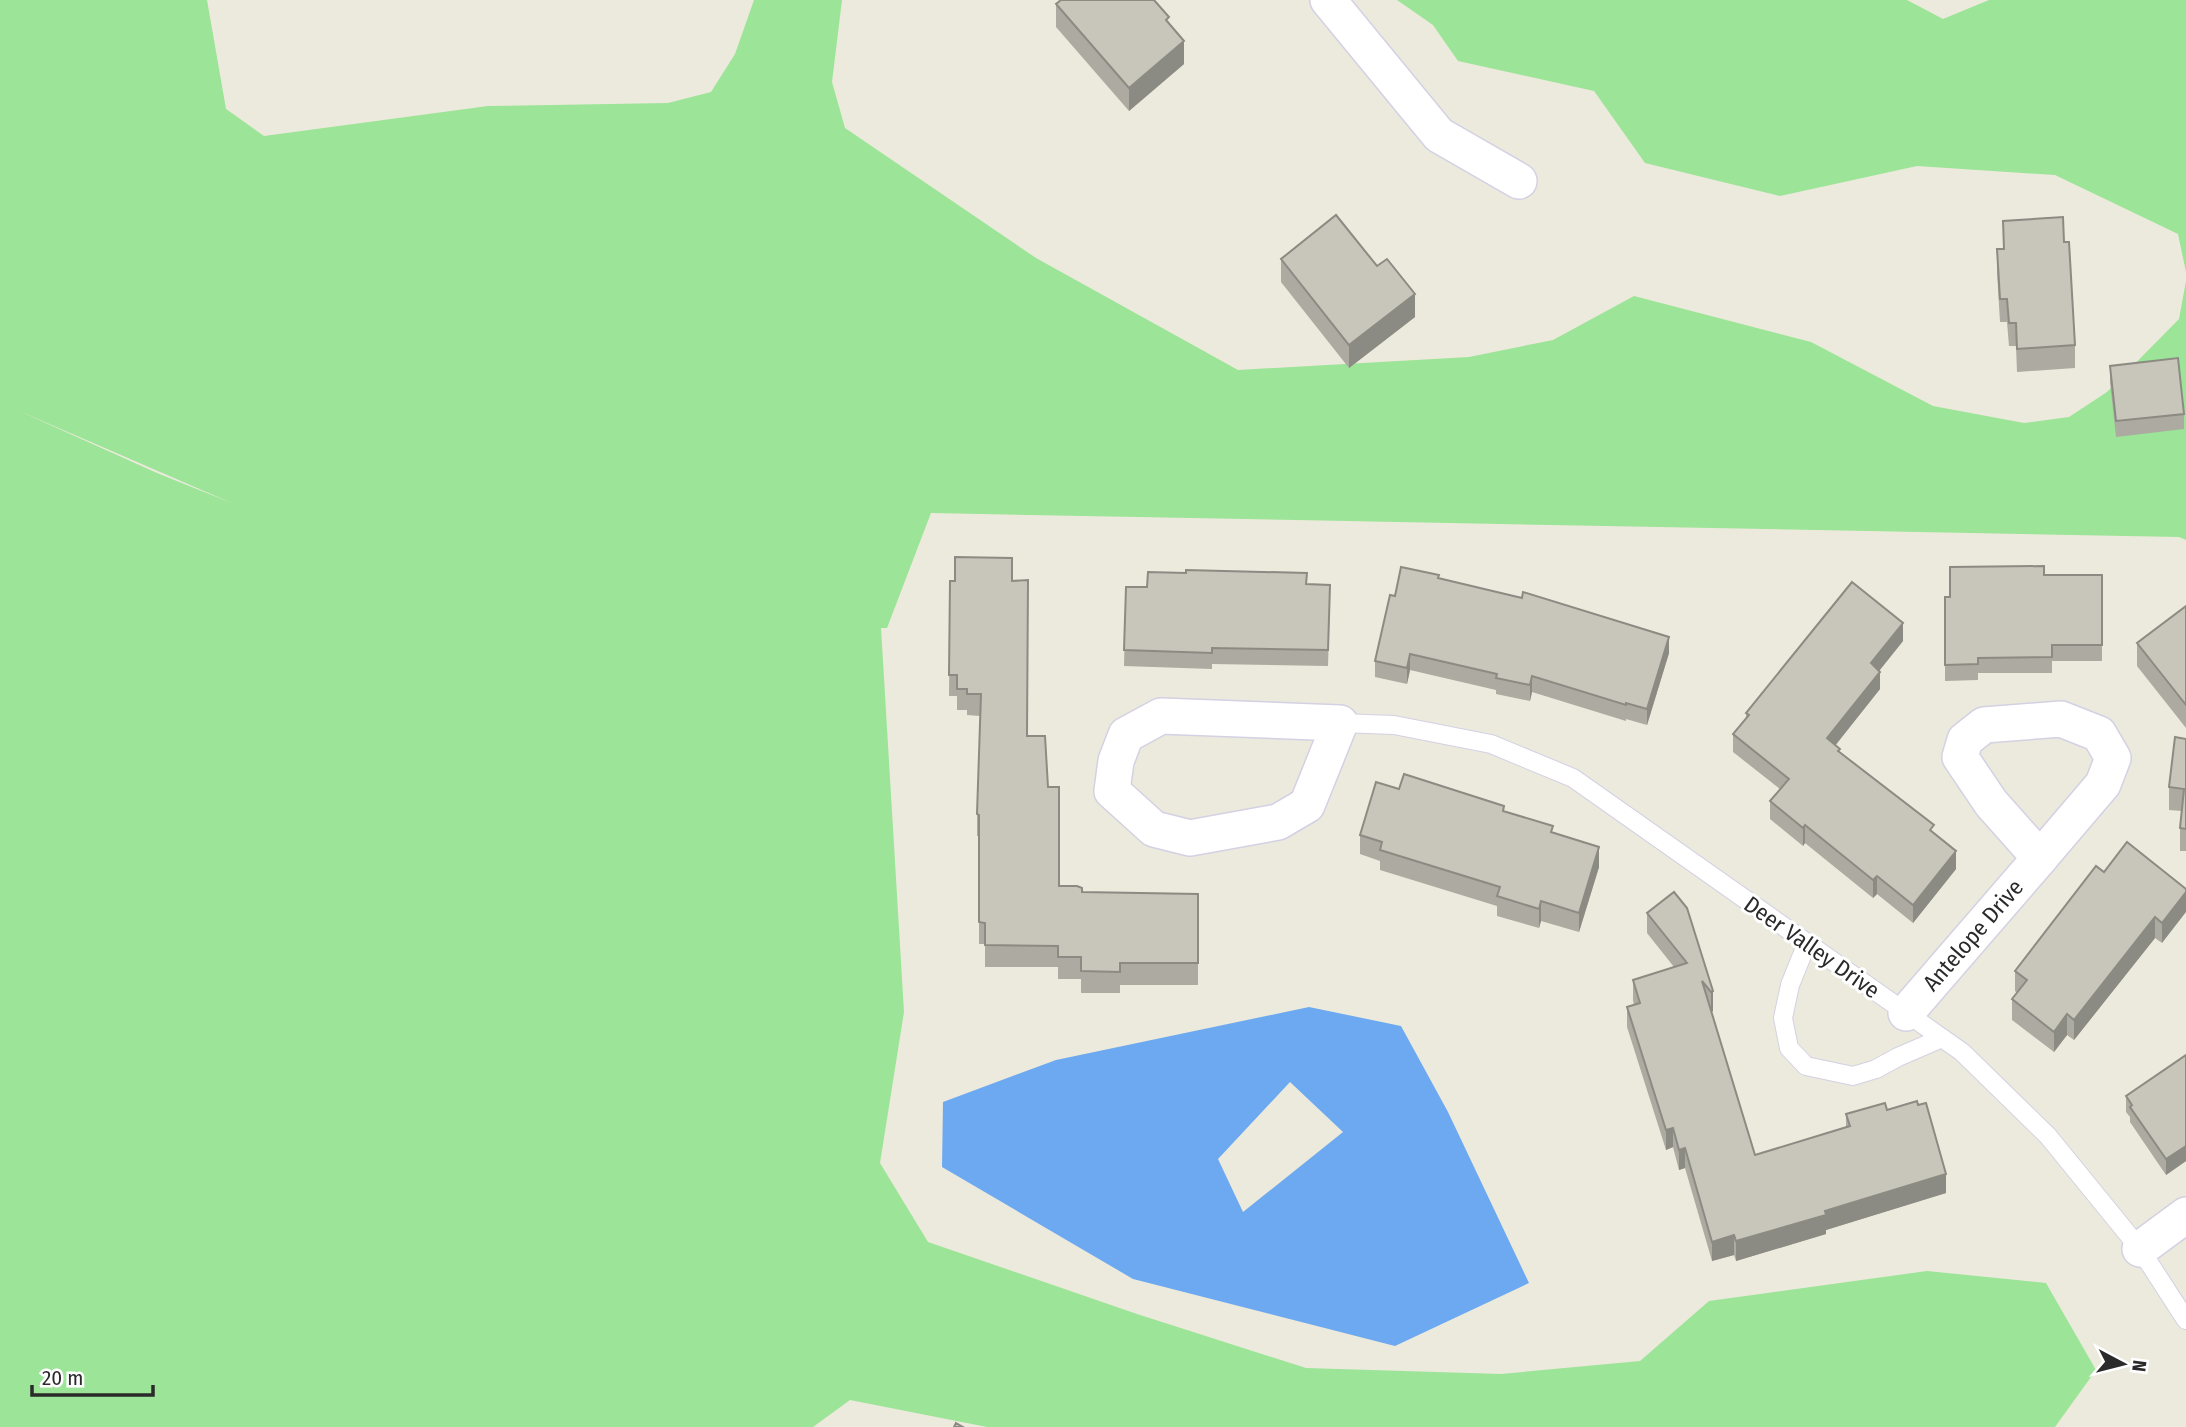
<svg xmlns="http://www.w3.org/2000/svg" width="2186" height="1427" font-family="'Fira Sans Condensed',sans-serif">
  <style>
    .green { fill: #9ce497; fill-rule: evenodd }
    .water { fill: #6da9f0; fill-rule: evenodd }
    .lines { fill: none; stroke-linecap: round; stroke-linejoin: round }
    .lane-casing { stroke: #d3d1e3; stroke-width: 20 }
    .street-casing { stroke: #d3d1e3; stroke-width: 38 }
    .lane { stroke: #fff; stroke-width: 18 }
    .street { stroke: #fff; stroke-width: 35 }
    .wall { fill: #acaaa1 }
    .shaded-wall { fill: #8c8b83 }
    .building { fill: #c8c6bb; stroke: #8c8b83; stroke-width: 2 }
    .labels { text-anchor: middle; stroke-width: 6; stroke-linejoin: round; paint-order: stroke }
    .street-label { font-size: 23px; fill: #2a2a2a; stroke: #fff }
  </style>
  <rect width="100%" height="100%" fill="#eceadc"/>
  <g class="green">
    <path d="M 0,0 L 207,0 L 226,109 L 264,136 L 488,106 L 668,103 L 711,92 L 735,54 L 754,0 L 842,0 L 832,82 L 845,128 L 1036,258 L 1238,370 L 1469,357 L 1553,340 L 1634,296 L 1811,342 L 1933,406 L 2024,423 L 2069,417 L 2107,392 L 2179,319 L 2186,281 L 2186,540 L 2179,537 L 931,513 L 887,628 L 881,628 L 904,1012 L 880,1163 L 928,1242 L 1137,1314 L 1306,1368 L 1501,1374 L 1640,1361 L 1709,1301 L 1927,1271 L 2046,1283 L 2096,1370 L 2055,1427 L 987,1427 L 850,1400 L 813,1427 L 0,1427 ZM 17,410 L 234,504 L 157,473 Z"/>
    <path d="M 1397,0 L 1907,0 L 1943,19 L 1989,0 L 2186,0 L 2186,272 L 2178,234 L 2055,175 L 1917,166 L 1780,196 L 1645,163 L 1594,91 L 1458,61 L 1433,25 Z"/>
  </g>
  <path class="water" d="M 1309,1007 L 1401,1026 L 1448,1112 L 1529,1283 L 1395,1346 L 1133,1279 L 942,1167 L 943,1102 L 1056,1060 ZM 1290,1082 L 1343,1132 L 1243,1212 L 1218,1159 Z"/>
  <g class="lines">
    <defs>
      <g id="lane">
        <path d="M 1340,723 L 1394,725 L 1491,744 L 1573,778 L 1942,1038 L 1962,1052 L 2048,1136 L 2140,1249 L 2186,1320"/>
        <path d="M 1807,943 L 1790,985 L 1783,1018 L 1789,1048 L 1806,1066 L 1853,1076 L 1876,1069 L 1898,1057 L 1942,1038"/>
      </g>
      <g id="street">
        <path d="M 1328,0 L 1439,135 L 1519,181"/>
        <path d="M 1161,716 L 1340,723 L 1307,805 L 1278,822 L 1190,838 L 1154,829 L 1112,791 L 1116,761 L 1126,735 Z"/>
        <path d="M 2061,719 L 2099,734 L 2113,758 L 2103,784 L 2040,858 L 1991,803 L 1960,757 L 1965,740 L 1984,725 Z"/>
        <path d="M 1906,1013 L 2040,858"/>
        <path d="M 2140,1249 L 2186,1215"/>
      </g>
    </defs>
    <use href="#lane" class="lane-casing"/>
    <use href="#street" class="street-casing"/>
    <use href="#lane" class="lane"/>
    <use href="#street" class="street"/>
  </g>
  <g class="wall">
    <path d="M 1056,4 L 1169,23 L 1184,64 L 1129,111 L 1056,27 Z"/>
    <path d="M 2003,221 L 2064,242 L 2075,345 L 2075,368 L 2017,372 L 2016,346 L 2009,346 L 2007,322 L 2000,322 L 1997,272 L 1997,249 L 2003,249 Z"/>
    <path d="M 1281,259 L 1415,317 L 1349,368 L 1281,282 Z"/>
    <path d="M 2110,366 L 2184,414 L 2184,429 L 2116,437 L 2110,382 Z"/>
    <path d="M 2044,575 L 2102,575 L 2102,661 L 2052,661 L 2052,673 L 1978,673 L 1978,680 L 1945,681 L 1945,597 L 1950,597 Z"/>
    <path d="M 1439,578 L 1669,653 L 1647,725 L 1626,719 L 1626,721 L 1532,692 L 1530,701 L 1496,694 L 1496,690 L 1410,670 L 1407,684 L 1375,677 L 1375,661 L 1395,596 Z"/>
    <path d="M 950,581 L 1012,581 L 1027,736 L 1048,787 L 1059,886 L 1082,892 L 1198,894 L 1198,985 L 1120,985 L 1120,993 L 1081,993 L 1081,979 L 1058,979 L 1058,967 L 985,967 L 985,944 L 979,944 L 979,836 L 977,836 L 977,814 L 980,716 L 967,715 L 967,710 L 957,710 L 957,696 L 949,696 Z"/>
    <path d="M 1307,584 L 1330,601 L 1328,666 L 1212,664 L 1212,669 L 1124,666 L 1126,587 Z"/>
    <path d="M 2186,606 L 2186,728 L 2137,666 L 2137,643 Z"/>
    <path d="M 1903,641 L 1879,671 L 1880,689 L 1835,745 L 1840,752 L 1934,834 L 1956,869 L 1913,923 L 1877,894 L 1873,898 L 1805,843 L 1803,846 L 1770,819 L 1770,801 L 1780,789 L 1733,752 L 1733,734 L 1746,718 L 1746,713 Z"/>
    <path d="M 2186,739 L 2186,851 L 2180,851 L 2180,828 L 2182,811 L 2169,810 L 2169,787 Z"/>
    <path d="M 1399,789 L 1504,812 L 1553,833 L 1599,867 L 1579,932 L 1541,921 L 1539,928 L 1497,916 L 1497,906 L 1380,870 L 1380,861 L 1360,854 L 1360,835 Z"/>
    <path d="M 2104,872 L 2186,889 L 2162,943 L 2155,938 L 2074,1040 L 2067,1035 L 2054,1052 L 2012,1020 L 2012,999 L 2017,993 L 2015,991 L 2015,971 Z"/>
    <path d="M 1647,913 L 1713,991 L 1713,1011 L 1712,1012 L 1755,1155 L 1846,1127 L 1846,1114 L 1887,1110 L 1946,1193 L 1826,1230 L 1826,1234 L 1736,1261 L 1734,1255 L 1712,1261 L 1685,1168 L 1679,1170 L 1673,1147 L 1666,1150 L 1627,1027 L 1627,1007 L 1634,1005 L 1633,1000 L 1633,980 L 1674,967 L 1647,933 Z"/>
    <path d="M 2186,1055 L 2186,1161 L 2166,1175 L 2130,1122 L 2130,1117 L 2126,1112 L 2126,1096 Z"/>
  </g>
  <g class="shaded-wall">
    <path d="M 1184,41 L 1184,64 L 1129,111 L 1129,88 Z"/>
    <path d="M 1415,294 L 1415,317 L 1349,368 L 1349,345 Z"/>
    <path d="M 1903,623 L 1903,641 L 1871,681 L 1871,663 Z"/>
    <path d="M 1669,637 L 1669,653 L 1647,725 L 1647,709 Z"/>
    <path d="M 1410,654 L 1410,670 L 1407,684 L 1407,668 Z"/>
    <path d="M 1880,672 L 1880,689 L 1827,756 L 1827,738 Z"/>
    <path d="M 1532,676 L 1532,692 L 1530,701 L 1530,685 Z"/>
    <path d="M 1805,825 L 1805,843 L 1803,846 L 1803,828 Z"/>
    <path d="M 1599,847 L 1599,867 L 1579,932 L 1579,913 Z"/>
    <path d="M 1956,851 L 1956,869 L 1913,923 L 1913,905 Z"/>
    <path d="M 1877,876 L 1877,894 L 1873,898 L 1873,880 Z"/>
    <path d="M 2186,892 L 2186,912 L 2162,943 L 2162,923 Z"/>
    <path d="M 1541,901 L 1541,921 L 1539,928 L 1539,909 Z"/>
    <path d="M 2155,917 L 2155,938 L 2074,1040 L 2074,1020 Z"/>
    <path d="M 1713,991 L 1713,1011 L 1711,1012 L 1711,992 Z"/>
    <path d="M 2067,1014 L 2067,1035 L 2054,1052 L 2054,1032 Z"/>
    <path d="M 1673,1128 L 1673,1147 L 1666,1150 L 1666,1130 Z"/>
    <path d="M 2186,1146 L 2186,1161 L 2166,1175 L 2166,1159 Z"/>
    <path d="M 1685,1148 L 1685,1168 L 1679,1170 L 1679,1150 Z"/>
    <path d="M 1946,1174 L 1946,1193 L 1826,1230 L 1826,1234 L 1736,1261 L 1736,1241 L 1825,1211 Z"/>
    <path d="M 1734,1235 L 1734,1255 L 1712,1261 L 1712,1242 Z"/>
  </g>
  <g class="building">
    <path d="M 1061,0 L 1154,0 L 1169,17 L 1166,20 L 1184,41 L 1129,88 L 1056,4 Z"/>
    <path d="M 1336,215 L 1377,266 L 1387,259 L 1415,294 L 1349,345 L 1281,259 Z"/>
    <path d="M 2063,217 L 2064,242 L 2069,242 L 2075,345 L 2017,349 L 2016,323 L 2009,323 L 2007,299 L 2000,299 L 1997,249 L 2004,249 L 2003,221 Z"/>
    <path d="M 2178,358 L 2184,414 L 2116,421 L 2110,366 Z"/>
    <path d="M 955,557 L 1012,558 L 1012,581 L 1028,580 L 1027,736 L 1045,736 L 1048,787 L 1059,787 L 1059,886 L 1077,886 L 1082,888 L 1082,892 L 1198,894 L 1198,963 L 1120,963 L 1120,972 L 1081,971 L 1081,957 L 1058,957 L 1058,946 L 985,945 L 985,923 L 979,922 L 979,815 L 977,814 L 981,694 L 967,694 L 967,689 L 957,689 L 957,675 L 949,675 L 950,581 L 955,581 Z"/>
    <path d="M 2044,566 L 2044,575 L 2102,575 L 2102,645 L 2052,645 L 2052,657 L 1978,658 L 1978,664 L 1945,665 L 1945,597 L 1950,597 L 1950,567 Z"/>
    <path d="M 1401,567 L 1439,575 L 1438,578 L 1522,598 L 1523,592 L 1669,637 L 1647,709 L 1626,703 L 1626,705 L 1532,676 L 1530,685 L 1496,678 L 1497,674 L 1410,654 L 1407,668 L 1375,661 L 1390,595 L 1395,596 Z"/>
    <path d="M 1186,570 L 1307,573 L 1306,584 L 1330,585 L 1328,650 L 1212,648 L 1212,653 L 1124,650 L 1126,587 L 1147,587 L 1148,572 L 1186,573 Z"/>
    <path d="M 1852,582 L 1903,623 L 1871,663 L 1880,672 L 1827,738 L 1840,749 L 1838,751 L 1934,825 L 1930,830 L 1956,851 L 1913,905 L 1877,876 L 1873,880 L 1805,825 L 1803,828 L 1770,801 L 1789,779 L 1733,734 L 1749,715 L 1746,713 Z"/>
    <path d="M 2186,606 L 2186,705 L 2137,643 Z"/>
    <path d="M 2175,737 L 2186,739 L 2186,829 L 2180,828 L 2184,789 L 2169,787 Z"/>
    <path d="M 1404,774 L 1504,806 L 1503,811 L 1553,826 L 1551,832 L 1599,847 L 1579,913 L 1541,901 L 1539,909 L 1497,896 L 1500,887 L 1380,850 L 1382,842 L 1360,835 L 1376,782 L 1399,789 Z"/>
    <path d="M 2127,842 L 2186,889 L 2186,892 L 2162,923 L 2155,917 L 2074,1020 L 2067,1014 L 2054,1032 L 2012,999 L 2027,980 L 2015,971 L 2096,866 L 2104,872 Z"/>
    <path d="M 1674,892 L 1687,908 L 1713,991 L 1711,992 L 1702,981 L 1755,1155 L 1850,1126 L 1846,1114 L 1885,1103 L 1887,1110 L 1917,1101 L 1918,1105 L 1926,1103 L 1946,1174 L 1825,1211 L 1826,1215 L 1736,1241 L 1734,1235 L 1712,1242 L 1685,1148 L 1679,1150 L 1673,1128 L 1666,1130 L 1627,1007 L 1640,1003 L 1633,980 L 1687,963 L 1647,913 Z"/>
    <path d="M 2186,1055 L 2186,1146 L 2166,1159 L 2130,1107 L 2132,1105 L 2126,1096 Z"/>
    <path d="M 956,1423 L 963,1427 L 954,1427 Z"/>
  </g>
  <g class="labels">
    <g class="street-label">
      <text transform="translate(1973 935) rotate(-49)" y="8">Antelope Drive</text>
      <text transform="translate(1812 947) rotate(35)" y="8">Deer Valley Drive</text>
    </g>
  </g>
  <g transform="translate(2123 1364) rotate(97)" stroke="#ffffff" stroke-width="5" paint-order="stroke">
  <path d="M0-5L12 26L0 18L-12 26Z" fill="#2a2a2a"/>
  <text y="-10" font-size="19" font-weight="bold" text-anchor="middle" fill="#2a2a2a">N</text>
  </g>
  <path d="M32 1385v10h121v-10" fill="none" stroke="#2a2a2a" stroke-width="3.5"/>
  <text x="42" y="1385" font-size="21" fill="#2a2a2a" stroke="#ffffff" stroke-width="5" paint-order="stroke">20 m</text>
</svg>
